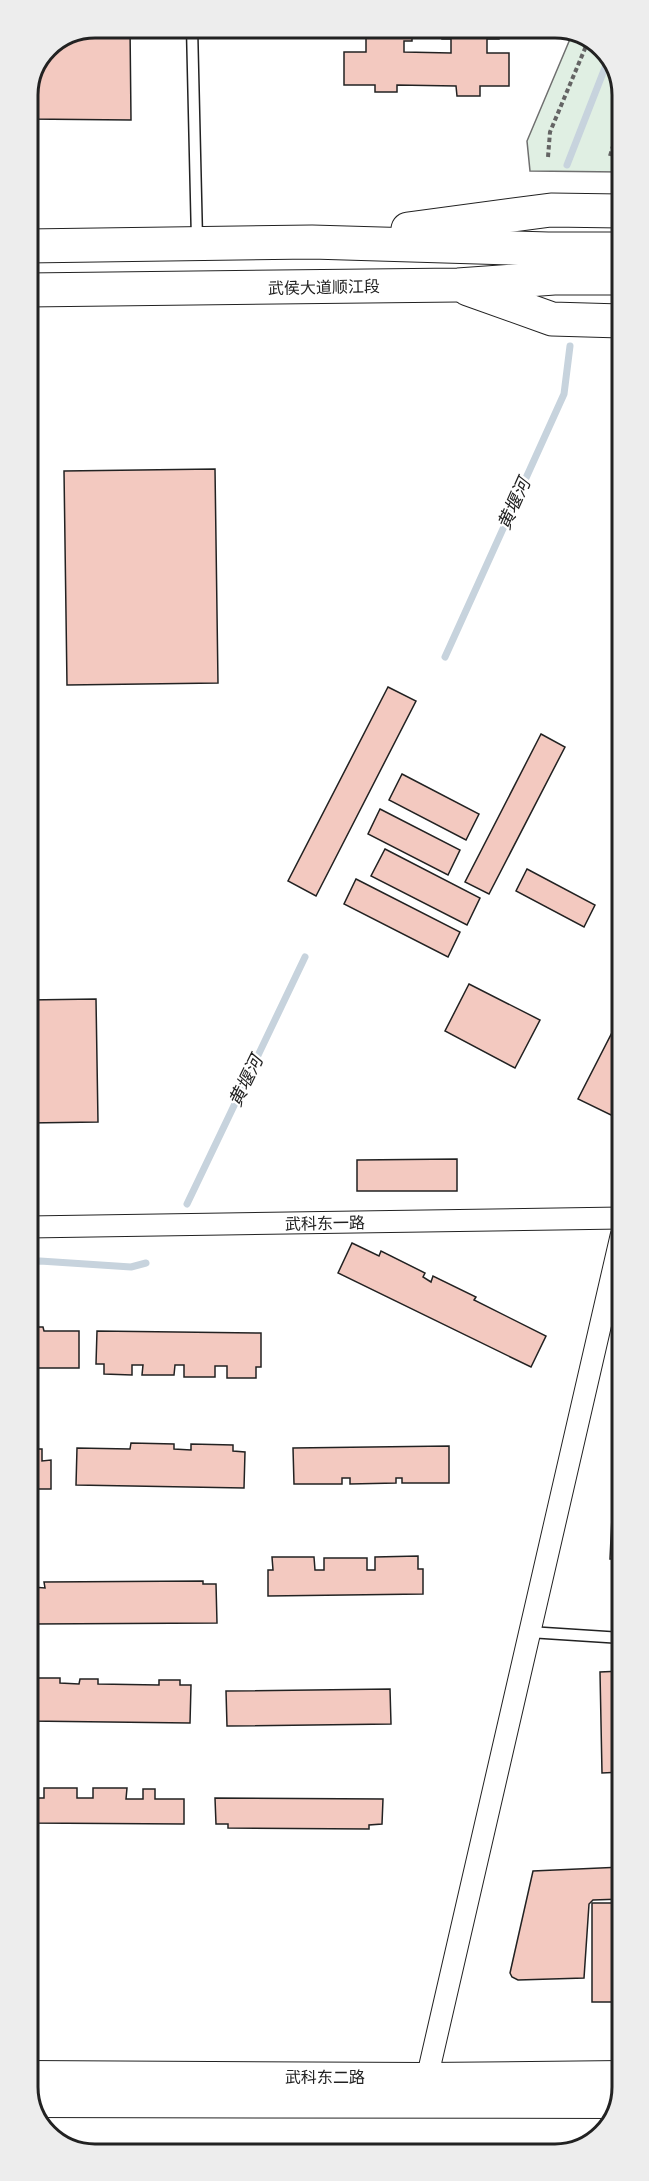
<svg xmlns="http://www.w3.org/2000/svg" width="649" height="2181" font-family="'Work Sans','Noto Sans SC',sans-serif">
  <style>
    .green { fill: #e0efe3; stroke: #6f6f6f; stroke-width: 1.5 }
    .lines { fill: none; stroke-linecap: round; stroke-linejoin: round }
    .stream { stroke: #c7d3dd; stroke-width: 7 }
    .building { fill: #f3c9c0; stroke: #222; stroke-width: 1.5 }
    .lane-casing { stroke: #222; stroke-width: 13 }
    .street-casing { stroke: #222; stroke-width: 23 }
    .secondary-casing { stroke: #222; stroke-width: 32 }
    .primary-casing { stroke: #222; stroke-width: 35 }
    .path { stroke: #646464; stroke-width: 4; stroke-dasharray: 4.5 3; stroke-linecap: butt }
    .lane { stroke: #fff; stroke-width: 10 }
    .street { stroke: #fff; stroke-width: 21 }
    .secondary { stroke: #fff; stroke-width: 30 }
    .primary { stroke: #fff; stroke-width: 33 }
    .labels { text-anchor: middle; stroke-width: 4.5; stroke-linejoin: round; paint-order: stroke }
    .street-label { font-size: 16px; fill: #222; stroke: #fff }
    .water-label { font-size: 18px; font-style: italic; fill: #222; stroke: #fff }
    .rim { fill: none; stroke: #222; stroke-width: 3 }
  </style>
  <rect width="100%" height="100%" fill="#fff"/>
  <path class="green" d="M 573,32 L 599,44 L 621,81 L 621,172 L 530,171 L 527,141 Z"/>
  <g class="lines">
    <g class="stream">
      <path d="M 567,165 L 608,60"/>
      <path d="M 445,657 L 564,394 L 570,346"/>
      <path d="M 187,1204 L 305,957"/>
      <path d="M 28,1262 L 40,1261 L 131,1267 L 146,1263"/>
    </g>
  </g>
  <g class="building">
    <path d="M 95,27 L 130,27 L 131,120 L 27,119 L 27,95 L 47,47 Z"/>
    <path d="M 348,27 L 420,27 L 420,32 L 412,32 L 412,41 L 404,41 L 404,52 L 451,53 L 451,39 L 442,39 L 442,29 L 434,27 L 505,27 L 505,30 L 499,30 L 499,39 L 487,39 L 487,53 L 509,53 L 509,86 L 480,86 L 480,96 L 457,96 L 456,86 L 397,85 L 397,92 L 375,92 L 375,85 L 344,85 L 344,52 L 366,52 L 366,37 L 355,37 L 355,28 Z"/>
    <path d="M 215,469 L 218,683 L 67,685 L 64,471 Z"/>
    <path d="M 388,687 L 416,701 L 316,896 L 288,881 Z"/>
    <path d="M 541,734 L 565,747 L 489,894 L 465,882 Z"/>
    <path d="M 402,774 L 479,814 L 466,840 L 389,800 Z"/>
    <path d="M 380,809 L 460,850 L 448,875 L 368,834 Z"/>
    <path d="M 385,849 L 480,898 L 467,925 L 371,876 Z"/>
    <path d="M 30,861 L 31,918 L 28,918 L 29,943 L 31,943 L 32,977 L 28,977 L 28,1000 L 96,999 L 98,1122 L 28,1123 L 28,862 Z"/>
    <path d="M 527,869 L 595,905 L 584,927 L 516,891 Z"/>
    <path d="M 356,879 L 460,932 L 448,957 L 344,904 Z"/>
    <path d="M 469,984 L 540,1020 L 515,1068 L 445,1031 Z"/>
    <path d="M 621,1015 L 621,1095 L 611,1115 L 578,1099 Z"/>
    <path d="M 457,1159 L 457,1191 L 357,1191 L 357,1160 Z"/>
    <path d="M 352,1243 L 379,1256 L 381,1251 L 425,1273 L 423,1277 L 431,1282 L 433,1276 L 476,1297 L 474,1300 L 546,1336 L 531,1367 L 338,1273 Z"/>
    <path d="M 28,1327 L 43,1327 L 44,1331 L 79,1331 L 79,1368 L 28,1368 Z"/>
    <path d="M 97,1331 L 261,1333 L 261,1367 L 256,1367 L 256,1378 L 227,1378 L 227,1366 L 215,1366 L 215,1377 L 184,1377 L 184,1365 L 175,1365 L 174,1375 L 142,1375 L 143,1365 L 132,1365 L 132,1375 L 104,1374 L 104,1364 L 96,1364 Z"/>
    <path d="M 131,1443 L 174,1444 L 174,1449 L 191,1450 L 191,1444 L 233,1445 L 233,1451 L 245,1452 L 244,1488 L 76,1485 L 77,1448 L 130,1449 Z"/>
    <path d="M 449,1446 L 449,1483 L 402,1483 L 402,1478 L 396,1478 L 396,1483 L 350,1484 L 350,1478 L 342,1478 L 342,1484 L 294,1484 L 293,1448 Z"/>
    <path d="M 28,1449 L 42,1449 L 42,1461 L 51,1460 L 51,1489 L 28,1489 Z"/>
    <path d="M 612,1517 L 622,1518 L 622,1559 L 610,1559 Z"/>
    <path d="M 418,1556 L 418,1569 L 423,1569 L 423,1594 L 268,1596 L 268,1570 L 273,1570 L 272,1557 L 314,1557 L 315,1570 L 324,1570 L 324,1558 L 367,1558 L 367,1570 L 375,1570 L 375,1557 Z"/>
    <path d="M 203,1581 L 203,1584 L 216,1584 L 217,1623 L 33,1624 L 33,1587 L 45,1588 L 44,1582 Z"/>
    <path d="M 622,1671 L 622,1772 L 602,1773 L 600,1672 Z"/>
    <path d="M 28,1678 L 60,1678 L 60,1683 L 79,1684 L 80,1679 L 98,1679 L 98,1684 L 159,1685 L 159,1680 L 180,1680 L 180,1685 L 191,1685 L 190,1723 L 28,1721 Z"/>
    <path d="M 390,1689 L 391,1724 L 227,1726 L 226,1691 Z"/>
    <path d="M 44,1788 L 77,1788 L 77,1798 L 93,1798 L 93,1788 L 127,1788 L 126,1799 L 143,1799 L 143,1789 L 155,1789 L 155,1799 L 184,1799 L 184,1824 L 28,1823 L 28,1798 L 44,1798 Z"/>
    <path d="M 215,1798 L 383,1799 L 382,1824 L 369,1825 L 369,1829 L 228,1828 L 228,1824 L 216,1824 Z"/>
    <path d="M 622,1867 L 622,1899 L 593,1900 L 589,1904 L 584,1978 L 518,1980 L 512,1977 L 510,1973 L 533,1871 Z"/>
    <rect x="592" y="1903" width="30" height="99"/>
  </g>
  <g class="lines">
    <defs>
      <g id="lane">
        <path d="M 192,27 L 197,240"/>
        <path d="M 529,1632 L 622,1638"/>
      </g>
      <g id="street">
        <path d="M 28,1227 L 621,1218"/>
        <path d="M 424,2091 L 621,1236"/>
      </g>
      <g id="secondary">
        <path d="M 28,2076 L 425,2078 L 622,2076"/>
        <path d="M 30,2102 L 616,2103"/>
      </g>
      <g id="primary">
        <path d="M 408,229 L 551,210 L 621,211"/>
        <path d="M 27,246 L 312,242 L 548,249 L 621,249"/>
        <path d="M 468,289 L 552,319 L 621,321"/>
        <path d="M 27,290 L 458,285 L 554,278 L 621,278"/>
      </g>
    </defs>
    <use href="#lane" class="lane-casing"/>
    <use href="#street" class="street-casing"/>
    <use href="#secondary" class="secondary-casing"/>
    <use href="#primary" class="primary-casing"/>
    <g class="path">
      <path d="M 610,156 L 621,120"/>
      <path d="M 548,157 L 550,132 L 589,39"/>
    </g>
    <use href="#lane" class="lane"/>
    <use href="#street" class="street"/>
    <use href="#secondary" class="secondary"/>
    <use href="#primary" class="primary"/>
  </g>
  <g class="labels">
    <g class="street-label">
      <text transform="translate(324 287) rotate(-1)" y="6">武侯大道顺江段</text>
      <text transform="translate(325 1223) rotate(-1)" y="6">武科东一路</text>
      <text x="325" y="2083">武科东二路</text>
    </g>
    <g class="water-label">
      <text transform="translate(514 504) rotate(-66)" y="6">黄堰河</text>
      <text transform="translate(246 1081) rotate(-64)" y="6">黄堰河</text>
    </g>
  </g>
  <path d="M0 0H649V2181H0ZM95 38H555A57 57 0 0 1 612 95V2087A57 57 0 0 1 555 2144H95A57 57 0 0 1 38 2087V95A57 57 0 0 1 95 38Z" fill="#ededed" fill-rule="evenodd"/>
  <path class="rim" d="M95 38H555A57 57 0 0 1 612 95V2087A57 57 0 0 1 555 2144H95A57 57 0 0 1 38 2087V95A57 57 0 0 1 95 38Z"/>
</svg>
